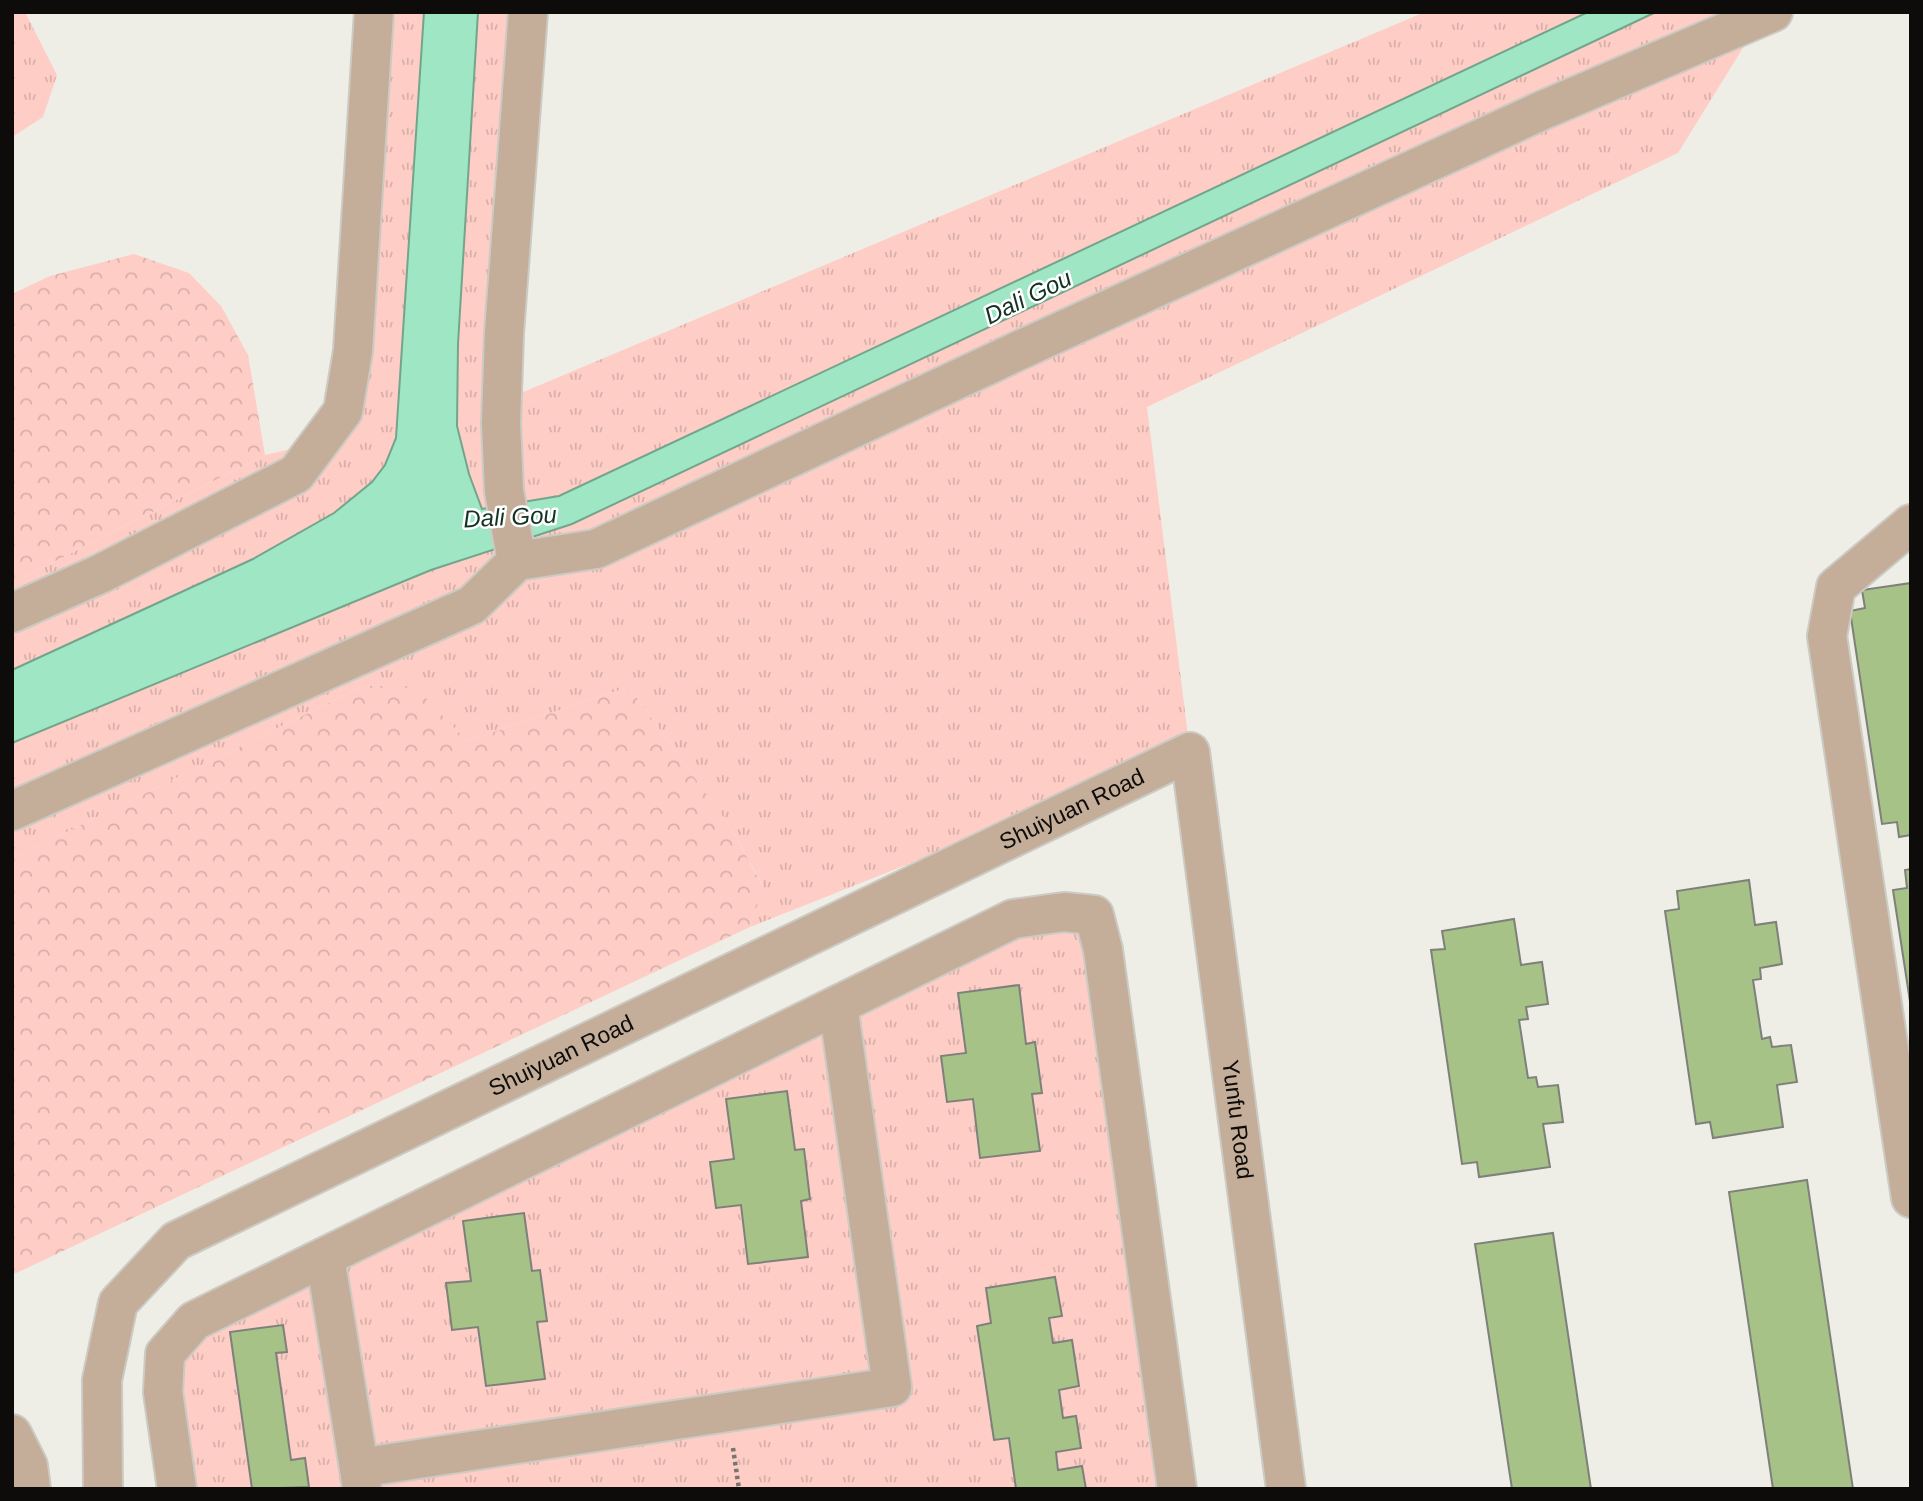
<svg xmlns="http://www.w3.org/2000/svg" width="1923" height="1501" font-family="Arial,sans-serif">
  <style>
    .grass { fill: url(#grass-tufts) }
    .forest { fill: url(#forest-crowns) }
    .water { fill: #9fe6c4; stroke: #73a58c; stroke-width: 2 }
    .building { fill: #a6c287; stroke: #7e817b; stroke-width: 2 }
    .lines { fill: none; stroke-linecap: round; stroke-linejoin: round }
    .minor-casing { stroke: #cbcac3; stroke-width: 42 }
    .path { stroke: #767570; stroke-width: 4.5; stroke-dasharray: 3.5 3.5; stroke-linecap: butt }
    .minor { stroke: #c4ad99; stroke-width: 38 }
    .labels { text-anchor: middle; stroke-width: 5; stroke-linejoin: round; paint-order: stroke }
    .street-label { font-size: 23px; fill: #0d0c0a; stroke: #fff }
    .water-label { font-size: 24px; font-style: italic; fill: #123224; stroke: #fff }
  </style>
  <defs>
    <pattern id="grass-tufts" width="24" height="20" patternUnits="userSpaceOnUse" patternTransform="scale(1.75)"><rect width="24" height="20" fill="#fecdc6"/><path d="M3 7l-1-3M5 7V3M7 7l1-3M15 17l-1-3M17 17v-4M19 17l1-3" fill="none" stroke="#d8afa9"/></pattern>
    <pattern id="forest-crowns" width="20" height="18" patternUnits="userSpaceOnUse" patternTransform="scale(1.75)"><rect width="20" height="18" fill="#fecdc6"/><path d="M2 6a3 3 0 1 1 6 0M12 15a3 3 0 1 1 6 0" fill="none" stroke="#d8afa9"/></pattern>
  </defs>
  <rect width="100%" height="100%" fill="#efeee6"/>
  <g class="grass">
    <path d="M 12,12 L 25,12 L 57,75 L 43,117 L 12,137 Z"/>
    <path d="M 374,12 L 528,12 L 521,393 L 1425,12 L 1773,12 L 1762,17 L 1678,153 L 1147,407 L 1190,752 L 750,927 L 763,886 L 731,828 L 629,687 L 467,741 L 414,687 L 363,686 L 12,859 L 12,583 L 265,455 L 325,441 Z"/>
    <path d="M 1094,915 L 1174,1489 L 177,1489 L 163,1392 L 194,1321 L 1013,919 Z"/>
  </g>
  <g class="forest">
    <path d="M 134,254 L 189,273 L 221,306 L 248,355 L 265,455 L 12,583 L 12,294 L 50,276 Z"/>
    <path d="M 363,686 L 414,686 L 467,741 L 629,687 L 731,828 L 763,887 L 750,927 L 12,1275 L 12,859 Z"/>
  </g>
  <path class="water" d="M 424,12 L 478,12 L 458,344 L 457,426 L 469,474 L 482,509 L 559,496 L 1588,12 L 1656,12 L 572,524 L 431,570 L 12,743 L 12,670 L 253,559 L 334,513 L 372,482 L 385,465 L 396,438 Z"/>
  <g class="building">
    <path d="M 1911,583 L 1911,835 L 1899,837 L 1897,822 L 1882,824 L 1850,611 L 1865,608 L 1862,590 Z"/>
    <path d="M 1911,869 L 1911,1008 L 1893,890 L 1907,888 L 1905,870 Z"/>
    <path d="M 1749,880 L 1755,925 L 1776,922 L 1782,964 L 1760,968 L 1761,979 L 1753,980 L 1762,1039 L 1770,1037 L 1772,1047 L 1791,1045 L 1797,1082 L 1777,1085 L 1783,1127 L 1713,1138 L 1710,1122 L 1696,1124 L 1665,911 L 1679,909 L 1677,891 Z"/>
    <path d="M 1514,919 L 1521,965 L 1542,962 L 1548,1004 L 1526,1007 L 1528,1019 L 1519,1020 L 1528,1078 L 1536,1077 L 1538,1087 L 1558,1085 L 1563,1122 L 1543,1124 L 1550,1167 L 1479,1177 L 1477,1162 L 1462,1164 L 1431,950 L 1445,949 L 1442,931 Z"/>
    <path d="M 1019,985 L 1026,1044 L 1035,1042 L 1042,1093 L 1032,1094 L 1040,1151 L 980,1158 L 973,1099 L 947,1102 L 941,1056 L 966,1053 L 958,993 Z"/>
    <path d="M 787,1091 L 795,1150 L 804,1149 L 810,1199 L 801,1201 L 808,1257 L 748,1264 L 741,1205 L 716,1208 L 710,1162 L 734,1159 L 726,1099 Z"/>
    <path d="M 1807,1180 L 1853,1489 L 1773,1489 L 1729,1192 Z"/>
    <path d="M 524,1213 L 532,1271 L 540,1270 L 547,1321 L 537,1322 L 545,1379 L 486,1386 L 478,1327 L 452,1330 L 446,1283 L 471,1281 L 463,1221 Z"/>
    <path d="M 1553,1233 L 1591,1489 L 1512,1489 L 1475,1244 Z"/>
    <path d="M 1055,1277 L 1062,1316 L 1049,1318 L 1053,1343 L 1072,1340 L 1079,1386 L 1059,1390 L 1063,1418 L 1076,1416 L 1081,1448 L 1056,1452 L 1058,1470 L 1082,1466 L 1086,1489 L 1016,1489 L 1009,1438 L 994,1440 L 977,1326 L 991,1323 L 986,1288 Z"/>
    <path d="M 283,1325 L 287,1352 L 276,1353 L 291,1460 L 305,1458 L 309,1487 L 252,1489 L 230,1332 Z"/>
  </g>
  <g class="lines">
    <defs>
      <g id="minor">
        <path d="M 1911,524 L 1836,587 L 1827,636 L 1911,1198"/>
        <path d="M 517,561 L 504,491 L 501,423 L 504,333 L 528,12"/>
        <path d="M 12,613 L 100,574 L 296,474 L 343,411 L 353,351 L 374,12"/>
        <path d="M 12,811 L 472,605 L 517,561 L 596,549 L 1020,350 L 1543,110 L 1773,12"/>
        <path d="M 325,1257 L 359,1468"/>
        <path d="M 12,1434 L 28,1466 L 31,1489"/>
        <path id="s1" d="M 103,1489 L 102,1380 L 118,1303 L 176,1241 L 1190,752 L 1286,1489"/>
        <path d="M 177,1489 L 163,1392 L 165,1354 L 194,1321 L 1013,919 L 1064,912 L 1094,915 L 1103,950 L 1177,1489"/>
        <path d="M 362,1489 L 359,1468 L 892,1387 L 838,1005"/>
      </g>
    </defs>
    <use href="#minor" class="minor-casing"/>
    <path class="path" d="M 733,1448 L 739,1489"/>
    <use href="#minor" class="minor"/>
  </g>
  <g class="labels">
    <g class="street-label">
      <text dy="8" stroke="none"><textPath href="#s1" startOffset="1267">Shuiyuan Road</textPath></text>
      <text dy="8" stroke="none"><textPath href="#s1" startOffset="700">Shuiyuan Road</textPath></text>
      <text dy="8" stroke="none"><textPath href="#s1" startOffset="1769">Yunfu Road</textPath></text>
    </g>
    <g class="water-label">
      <text transform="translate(1028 297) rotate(-26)" y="8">Dali Gou</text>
      <text transform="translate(510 517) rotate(-3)" y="8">Dali Gou</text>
    </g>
  </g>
  <rect width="1923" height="1501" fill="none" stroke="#0d0c0a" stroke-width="28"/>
</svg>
